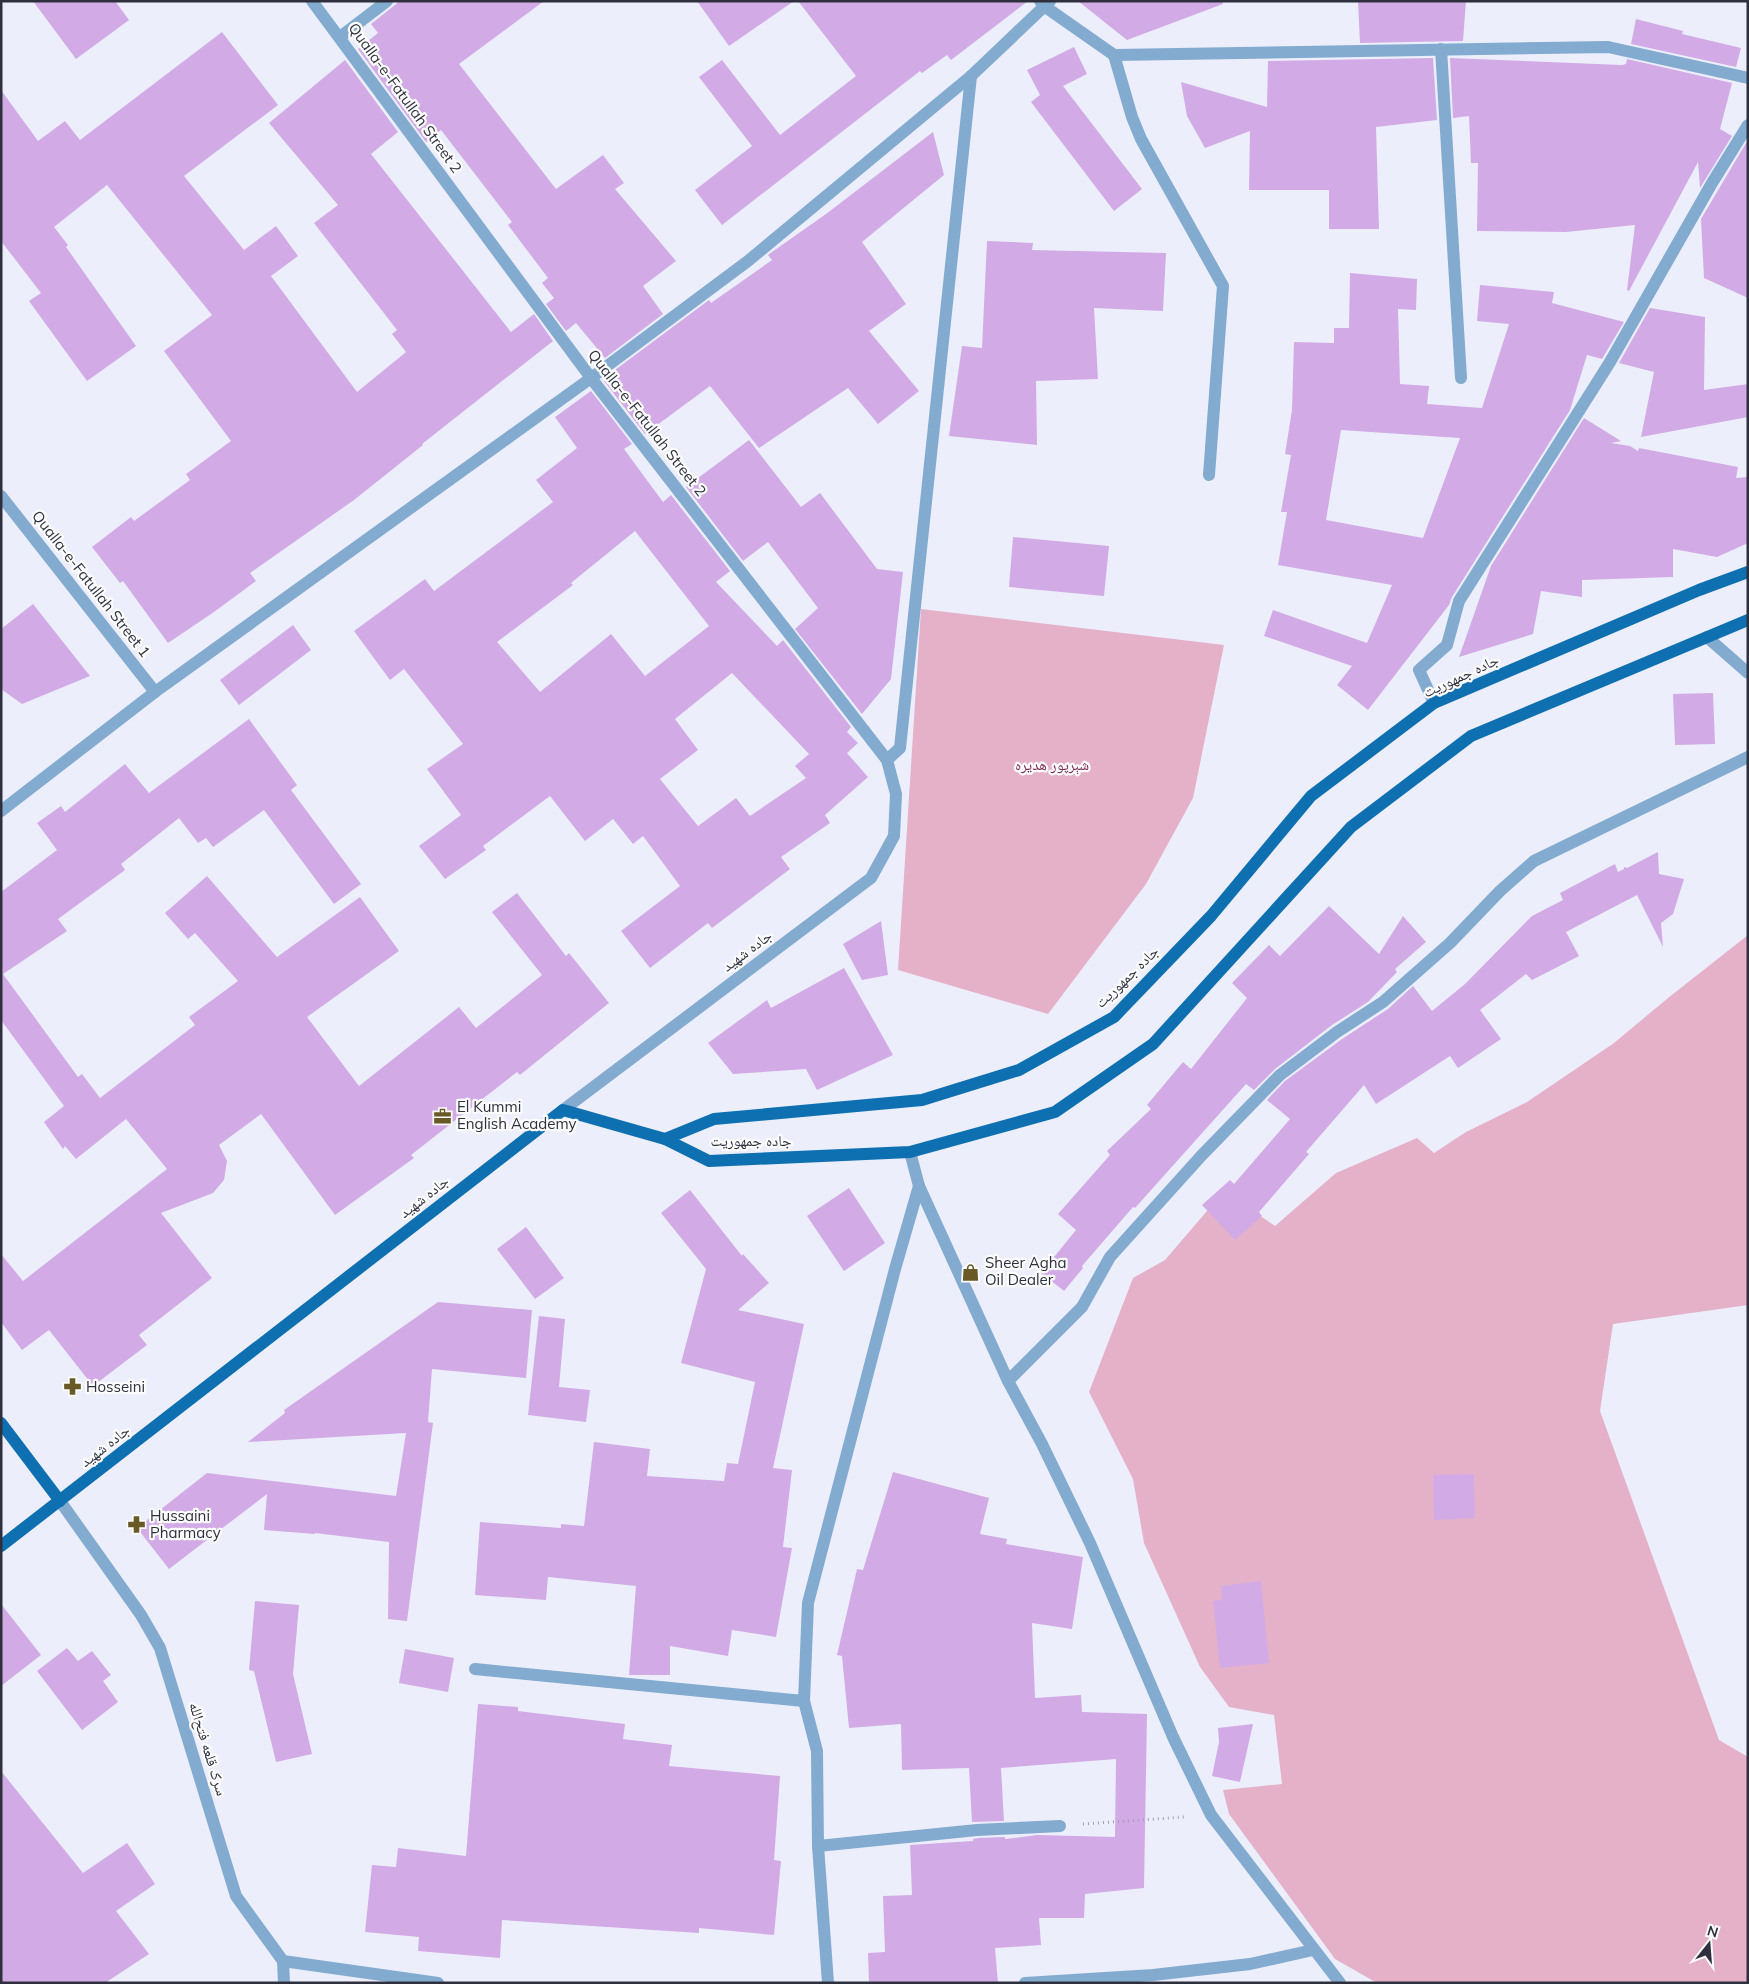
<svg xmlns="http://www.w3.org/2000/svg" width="1749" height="1984" font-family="Mulish,'Noto Naskh Arabic',sans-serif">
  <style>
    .green { fill: #e4b1c9 }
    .building { fill: #d2abe6; fill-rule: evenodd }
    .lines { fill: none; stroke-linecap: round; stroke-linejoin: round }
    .path { stroke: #9fa1af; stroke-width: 3; stroke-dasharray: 1 4; stroke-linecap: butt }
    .minor { stroke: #83abcf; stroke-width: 12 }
    .major { stroke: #0e70b0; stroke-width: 12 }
    .labels { text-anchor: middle; stroke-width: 4.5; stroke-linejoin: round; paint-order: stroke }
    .street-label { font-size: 15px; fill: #2e303e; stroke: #fcfcfc }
    .park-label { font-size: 15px; fill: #7f2e5b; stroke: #fcfcfc }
    .poi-label { font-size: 15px; fill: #2e303e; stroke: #fcfcfc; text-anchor: start }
  </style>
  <rect width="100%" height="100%" fill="#eceefc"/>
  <g class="green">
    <path d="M 921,609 L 1224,645 L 1193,798 L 1146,884 L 1048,1014 L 898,970 Z"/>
    <path d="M 1748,935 L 1748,1305 L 1613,1324 L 1600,1411 L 1719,1740 L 1748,1757 L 1748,1983 L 1377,1983 L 1335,1959 L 1229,1814 L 1223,1790 L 1282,1784 L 1274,1715 L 1229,1707 L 1200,1667 L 1144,1543 L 1133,1479 L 1089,1392 L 1133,1278 L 1165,1260 L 1207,1211 L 1230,1195 L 1275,1226 L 1336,1173 L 1417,1138 L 1434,1153 L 1466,1132 L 1527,1102 L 1614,1043 L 1668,998 Z"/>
  </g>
  <g class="building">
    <path d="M 33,1 L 115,1 L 129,20 L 76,59 Z"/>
    <path d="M 400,1 L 544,1 L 459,64 L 556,189 L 603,155 L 624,183 L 615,189 L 676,261 L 643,286 L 663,314 L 605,358 L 576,323 L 566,331 L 546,304 L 554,298 L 542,283 L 548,278 L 508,225 L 512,222 L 441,130 L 426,142 L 358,49 L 378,33 L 371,24 Z"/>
    <path d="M 697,1 L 794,1 L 729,46 Z"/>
    <path d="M 798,1 L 1028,1 L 951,60 L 947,55 L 922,73 L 920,71 L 722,225 L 695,190 L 752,146 L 699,77 L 722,60 L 780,135 L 856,76 Z"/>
    <path d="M 1078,1 L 1222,1 L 1223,4 L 1127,40 Z"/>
    <path d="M 1358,1 L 1466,1 L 1463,41 L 1360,43 Z"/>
    <path d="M 1636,19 L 1683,31 L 1682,34 L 1741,48 L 1736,67 L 1631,44 Z"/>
    <path d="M 222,32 L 278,105 L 184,176 L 244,250 L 276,226 L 298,256 L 271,276 L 357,392 L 406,352 L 392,334 L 397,330 L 314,223 L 338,205 L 269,123 L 345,60 L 398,132 L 371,154 L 511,332 L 534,314 L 553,341 L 422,444 L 423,445 L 354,500 L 250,573 L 256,581 L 214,612 L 168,643 L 123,581 L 120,583 L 92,547 L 131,517 L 134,521 L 190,480 L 186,474 L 231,441 L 164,351 L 212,315 L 107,185 L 54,227 L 68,245 L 66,247 L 136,346 L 87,381 L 29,301 L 41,293 L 1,241 L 1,90 L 38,141 L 65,121 L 80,140 Z"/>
    <path d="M 1074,47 L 1087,74 L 1063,86 L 1142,189 L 1114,211 L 1031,102 L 1040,95 L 1027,70 Z"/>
    <path d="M 1433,58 L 1437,120 L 1376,127 L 1379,229 L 1329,229 L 1329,190 L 1249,190 L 1250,131 L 1205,148 L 1187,116 L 1181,82 L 1267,107 L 1268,61 Z"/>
    <path d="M 1450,58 L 1622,65 L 1626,64 L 1627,59 L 1732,83 L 1720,129 L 1732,136 L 1700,188 L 1698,162 L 1629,291 L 1627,290 L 1635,225 L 1566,232 L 1477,231 L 1478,163 L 1471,163 L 1469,116 L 1453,118 Z"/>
    <path d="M 933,132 L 944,175 L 862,242 L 906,304 L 869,331 L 919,391 L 878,424 L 848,388 L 759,448 L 710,386 L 645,434 L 604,381 L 616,372 L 615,370 L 709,300 L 711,303 L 772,260 L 768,255 L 772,252 L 826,214 Z"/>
    <path d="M 1746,143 L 1748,144 L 1748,298 L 1704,278 L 1701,219 Z"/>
    <path d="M 987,241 L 1033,243 L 1032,250 L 1166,253 L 1163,311 L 1094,308 L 1098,379 L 1036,381 L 1037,445 L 949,436 L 962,346 L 982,348 Z"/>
    <path d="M 1350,273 L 1417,279 L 1416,310 L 1398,309 L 1400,384 L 1429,386 L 1427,404 L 1482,408 L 1509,324 L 1477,321 L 1480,285 L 1554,292 L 1552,303 L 1624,322 L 1602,359 L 1587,355 L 1570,410 L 1452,597 L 1449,605 L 1368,710 L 1337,685 L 1352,666 L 1264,636 L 1273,610 L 1367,643 L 1392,585 L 1278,565 L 1287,512 L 1281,512 L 1291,455 L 1285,454 L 1292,410 L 1294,342 L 1334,343 L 1334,328 L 1349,328 ZM 1341,430 L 1460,438 L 1423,538 L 1326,520 Z"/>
    <path d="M 1650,308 L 1705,317 L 1704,390 L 1748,384 L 1748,417 L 1641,437 L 1654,372 L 1619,363 Z"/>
    <path d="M 591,391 L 632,444 L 624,449 L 663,502 L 671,495 L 730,571 L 716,582 L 777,646 L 783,640 L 851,727 L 847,732 L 858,743 L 847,753 L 868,777 L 825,815 L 830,823 L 781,857 L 790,869 L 712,928 L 708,923 L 650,968 L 621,931 L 680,886 L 643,836 L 633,844 L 613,819 L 585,841 L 550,796 L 483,846 L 486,850 L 445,879 L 419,846 L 461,815 L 427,769 L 463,744 L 404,669 L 390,680 L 354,631 L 425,579 L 434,591 L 553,502 L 536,480 L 577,448 L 555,417 ZM 635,531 L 709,626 L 645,676 L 611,634 L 540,692 L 497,642 L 573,585 L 571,583 ZM 732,673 L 809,754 L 795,766 L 806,778 L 750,816 L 736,798 L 698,826 L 660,779 L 698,750 L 675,719 Z"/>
    <path d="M 1584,418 L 1621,441 L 1611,443 L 1630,446 L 1638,451 L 1639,448 L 1738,467 L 1736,478 L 1748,477 L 1748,543 L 1717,557 L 1673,549 L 1673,577 L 1582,580 L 1582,597 L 1541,591 L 1533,634 L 1459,657 L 1491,566 Z"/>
    <path d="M 749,440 L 801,507 L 820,493 L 877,569 L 903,572 L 891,679 L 862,714 L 795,629 L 818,608 L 768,542 L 743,561 L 686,487 Z"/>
    <path d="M 1013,537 L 1109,546 L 1104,596 L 1009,587 Z"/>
    <path d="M 33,604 L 90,676 L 22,704 L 1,689 L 1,629 Z"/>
    <path d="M 293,625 L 311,650 L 239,705 L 220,680 Z"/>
    <path d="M 1713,693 L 1715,744 L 1675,745 L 1673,694 Z"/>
    <path d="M 249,719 L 297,785 L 291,790 L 361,884 L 334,904 L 264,810 L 213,847 L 206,838 L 198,843 L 179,818 L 121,864 L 125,870 L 58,919 L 67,931 L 3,974 L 78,1077 L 82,1074 L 100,1098 L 195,1025 L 189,1017 L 238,981 L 195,933 L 188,939 L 165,913 L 207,876 L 277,957 L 360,897 L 399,951 L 307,1017 L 359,1086 L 459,1007 L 476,1028 L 542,975 L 492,912 L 517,893 L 566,956 L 569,953 L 609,1003 L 520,1075 L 517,1072 L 411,1155 L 414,1158 L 335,1215 L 261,1114 L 219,1145 L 227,1161 L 224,1180 L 213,1193 L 161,1213 L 212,1278 L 139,1335 L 147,1345 L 93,1386 L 49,1330 L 22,1350 L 1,1322 L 1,1254 L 23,1281 L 167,1169 L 126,1119 L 76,1159 L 65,1146 L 63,1149 L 44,1122 L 64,1106 L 1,1020 L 1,892 L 57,850 L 37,823 L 61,806 L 65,812 L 125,764 L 149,793 Z"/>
    <path d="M 1658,852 L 1659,874 L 1684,879 L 1673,914 L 1661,923 L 1663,947 L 1637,895 L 1566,932 L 1579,956 L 1532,980 L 1526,974 L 1480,1010 L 1501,1039 L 1458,1068 L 1450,1056 L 1376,1104 L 1364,1085 L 1306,1152 L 1309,1154 L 1259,1212 L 1262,1216 L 1235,1240 L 1202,1205 L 1230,1180 L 1234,1184 L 1290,1119 L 1267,1100 L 1285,1081 L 1342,1039 L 1388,1009 L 1413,986 L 1432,1011 L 1465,984 L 1532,916 L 1563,900 L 1560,893 L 1615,864 L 1618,872 L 1624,869 L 1624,867 L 1627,868 Z"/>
    <path d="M 1329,906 L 1379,954 L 1403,916 L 1426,942 L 1395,969 L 1397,972 L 1368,1002 L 1332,1025 L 1275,1069 L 1254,1090 L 1246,1084 L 1135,1208 L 1133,1207 L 1082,1266 L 1083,1268 L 1064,1291 L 1041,1273 L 1076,1230 L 1058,1214 L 1110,1155 L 1107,1151 L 1151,1109 L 1147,1105 L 1183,1062 L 1191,1069 L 1247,998 L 1232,983 L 1269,945 L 1280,956 Z"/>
    <path d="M 881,921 L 888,975 L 862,980 L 843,944 Z"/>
    <path d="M 844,968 L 893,1055 L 817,1090 L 806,1069 L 733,1074 L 708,1043 L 767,1000 L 771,1008 Z"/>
    <path d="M 849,1188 L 885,1243 L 844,1271 L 807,1216 Z"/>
    <path d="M 690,1190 L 742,1256 L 743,1254 L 769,1283 L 738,1310 L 804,1324 L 773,1468 L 792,1470 L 783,1547 L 792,1548 L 776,1637 L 732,1630 L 728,1656 L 670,1646 L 670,1675 L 629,1675 L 636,1586 L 548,1577 L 546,1600 L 475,1595 L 480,1522 L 561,1528 L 561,1524 L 584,1526 L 594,1442 L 650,1449 L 647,1476 L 724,1481 L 727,1463 L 738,1464 L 755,1382 L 681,1363 L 706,1269 L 661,1213 Z"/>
    <path d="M 526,1227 L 564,1278 L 535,1299 L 497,1249 Z"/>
    <path d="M 438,1302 L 532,1310 L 526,1378 L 432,1369 L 428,1422 L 433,1423 L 407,1621 L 388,1619 L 389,1542 L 315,1533 L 315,1534 L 264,1530 L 267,1494 L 169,1569 L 137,1528 L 207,1473 L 396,1496 L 406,1433 L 248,1442 L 285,1413 L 284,1410 Z"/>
    <path d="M 539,1316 L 565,1319 L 559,1387 L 590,1390 L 586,1422 L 528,1415 Z"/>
    <path d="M 893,1472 L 989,1498 L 980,1534 L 1007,1539 L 1006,1544 L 1083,1557 L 1072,1629 L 1032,1623 L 1035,1698 L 1081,1695 L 1082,1712 L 1147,1714 L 1144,1888 L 1085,1894 L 1084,1918 L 1039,1918 L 1041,1945 L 995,1948 L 998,1983 L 869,1983 L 868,1953 L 885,1952 L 883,1896 L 912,1895 L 910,1845 L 973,1841 L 973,1839 L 978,1838 L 1005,1837 L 1005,1839 L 1037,1835 L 1115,1837 L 1116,1759 L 1001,1768 L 1004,1821 L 972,1822 L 969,1768 L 902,1770 L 901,1724 L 849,1728 L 842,1656 L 837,1655 L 857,1569 L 863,1570 Z"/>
    <path d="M 1474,1474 L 1475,1518 L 1434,1520 L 1433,1475 Z"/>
    <path d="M 1261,1581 L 1269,1663 L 1220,1668 L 1213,1601 L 1222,1600 L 1221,1586 Z"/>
    <path d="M 255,1601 L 299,1605 L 293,1674 L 312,1754 L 276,1762 L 254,1671 L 249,1670 Z"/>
    <path d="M 1,1604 L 41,1655 L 1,1686 Z"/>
    <path d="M 67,1648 L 78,1661 L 92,1651 L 111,1675 L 103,1681 L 118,1702 L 82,1730 L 37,1671 Z"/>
    <path d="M 405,1649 L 454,1658 L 448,1692 L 399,1683 Z"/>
    <path d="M 478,1704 L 518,1707 L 518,1711 L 625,1724 L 623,1739 L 672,1745 L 669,1766 L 780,1776 L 774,1860 L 781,1861 L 774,1935 L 699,1928 L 699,1933 L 502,1920 L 500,1958 L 418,1951 L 419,1937 L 365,1932 L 372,1865 L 396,1867 L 398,1848 L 466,1856 Z"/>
    <path d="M 1253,1724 L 1240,1782 L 1212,1776 L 1219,1742 L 1218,1728 Z"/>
    <path d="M 1,1771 L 83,1873 L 127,1843 L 155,1884 L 116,1911 L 149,1954 L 105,1983 L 1,1983 Z"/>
  </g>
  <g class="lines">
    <path class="path" d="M 1083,1824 L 1184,1817"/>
    <g class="minor">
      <path d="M 312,1 L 591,378 L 887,760 L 896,794 L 894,836 L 871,878 L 563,1110"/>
      <path d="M 1040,1 L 1044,6 L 1114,55 L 1608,47 L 1748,78"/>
      <path d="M 340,37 L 387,1"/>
      <path d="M 1441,49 L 1461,378"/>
      <path d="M 1114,55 L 1132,117 L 1141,139 L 1223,286 L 1209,475"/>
      <path d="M 1,496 L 155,692"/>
      <path d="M 1707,637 L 1748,673"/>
      <path d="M 1434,703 L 1419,670 L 1447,645 L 1459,601 L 1610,362 L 1712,183 L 1748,125"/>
      <path d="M 887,760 L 900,748 L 971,76"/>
      <path d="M 1,811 L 155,692 L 591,378 L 748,261 L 971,76 L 1050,1"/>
      <path d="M 910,1152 L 919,1186 L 1008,1381 L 1042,1444 L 1090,1543 L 1173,1737 L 1211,1815 L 1340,1983"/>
      <path d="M 1008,1381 L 1082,1307 L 1110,1257 L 1202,1155 L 1280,1075 L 1337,1032 L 1383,1002 L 1450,943 L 1500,891 L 1534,861 L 1748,757"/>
      <path d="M 60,1501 L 141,1615 L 160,1648 L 236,1896 L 283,1961 L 438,1983"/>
      <path d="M 475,1669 L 804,1701"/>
      <path d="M 818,1846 L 977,1830 L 1060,1826"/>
      <path d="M 283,1961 L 284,1983"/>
      <path d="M 828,1983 L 818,1846 L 817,1751 L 804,1701 L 808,1603 L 895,1269 L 919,1186"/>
      <path d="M 1025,1983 L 1153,1975 L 1250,1964 L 1313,1950"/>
    </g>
    <g class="major">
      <path d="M 665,1139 L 714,1119 L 922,1100 L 1019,1070 L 1114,1017 L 1211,916 L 1311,796 L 1434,703 L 1699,590 L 1748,572"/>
      <path d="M 1,1423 L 60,1501"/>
      <path d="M 1,1546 L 563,1110 L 665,1139 L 709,1161 L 910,1152 L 1055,1112 L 1153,1044 L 1351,827 L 1471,736 L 1748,620"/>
    </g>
  </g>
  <defs>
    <symbol id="office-bare" viewBox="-9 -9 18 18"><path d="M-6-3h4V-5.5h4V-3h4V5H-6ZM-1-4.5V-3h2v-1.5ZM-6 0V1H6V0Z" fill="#695927" stroke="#fcfcfc" stroke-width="2.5" paint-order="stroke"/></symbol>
    <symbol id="shop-bare" viewBox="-9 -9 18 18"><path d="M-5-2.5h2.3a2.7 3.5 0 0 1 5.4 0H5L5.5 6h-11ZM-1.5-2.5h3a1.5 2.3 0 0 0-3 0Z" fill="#695927" stroke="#fcfcfc" stroke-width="2.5" paint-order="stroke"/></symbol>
    <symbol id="pharmacy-bare" viewBox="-9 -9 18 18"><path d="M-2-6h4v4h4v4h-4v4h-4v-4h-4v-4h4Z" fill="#695927" stroke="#fcfcfc" stroke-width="2.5" paint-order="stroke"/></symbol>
  </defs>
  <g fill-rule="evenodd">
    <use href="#office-bare" x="430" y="1104" width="25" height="25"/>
    <use href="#shop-bare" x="958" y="1260" width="25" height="25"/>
    <use href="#pharmacy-bare" x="60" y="1374" width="25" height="25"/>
    <use href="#pharmacy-bare" x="124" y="1512" width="25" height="25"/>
  </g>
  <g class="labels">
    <g class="street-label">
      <text transform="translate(405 98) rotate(54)" y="5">Qualla-e-Fatullah Street 2</text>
      <text transform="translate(647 423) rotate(52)" y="5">Qualla-e-Fatullah Street 2</text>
      <text transform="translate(91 584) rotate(52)" y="5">Qualla-e-Fatullah Street 1</text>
      <text transform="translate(1461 676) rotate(-25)" y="5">جاده جمهوریت</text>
      <text transform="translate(747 951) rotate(-37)" y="5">جاده شهید</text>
      <text transform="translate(1127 977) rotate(-44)" y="5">جاده جمهوریت</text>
      <text x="751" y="1146">جاده جمهوریت</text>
      <text transform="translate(424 1197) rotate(-38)" y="5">جاده شهید</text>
      <text transform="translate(105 1446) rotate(-38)" y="5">جاده شهید</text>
      <text transform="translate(208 1749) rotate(73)" y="5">سرک قلعه فتح‌الله</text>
    </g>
    <g class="park-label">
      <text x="1052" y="770">شېرپور هديره</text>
    </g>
    <g class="poi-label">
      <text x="457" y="1112">El Kummi<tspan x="457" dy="17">English Academy</tspan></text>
      <text x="985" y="1268">Sheer Agha<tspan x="985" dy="17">Oil Dealer</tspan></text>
      <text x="86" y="1392">Hosseini</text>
      <text x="150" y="1521">Hussaini<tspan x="150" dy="17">Pharmacy</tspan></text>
    </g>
  </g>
  <rect width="1749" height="1984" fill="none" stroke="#2e303e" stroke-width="5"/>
  <g transform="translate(1709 1944) rotate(17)" stroke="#fcfcfc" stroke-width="4" paint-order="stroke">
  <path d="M0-4L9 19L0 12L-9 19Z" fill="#2e303e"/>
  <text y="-8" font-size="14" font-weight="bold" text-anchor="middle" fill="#2e303e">N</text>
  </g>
</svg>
